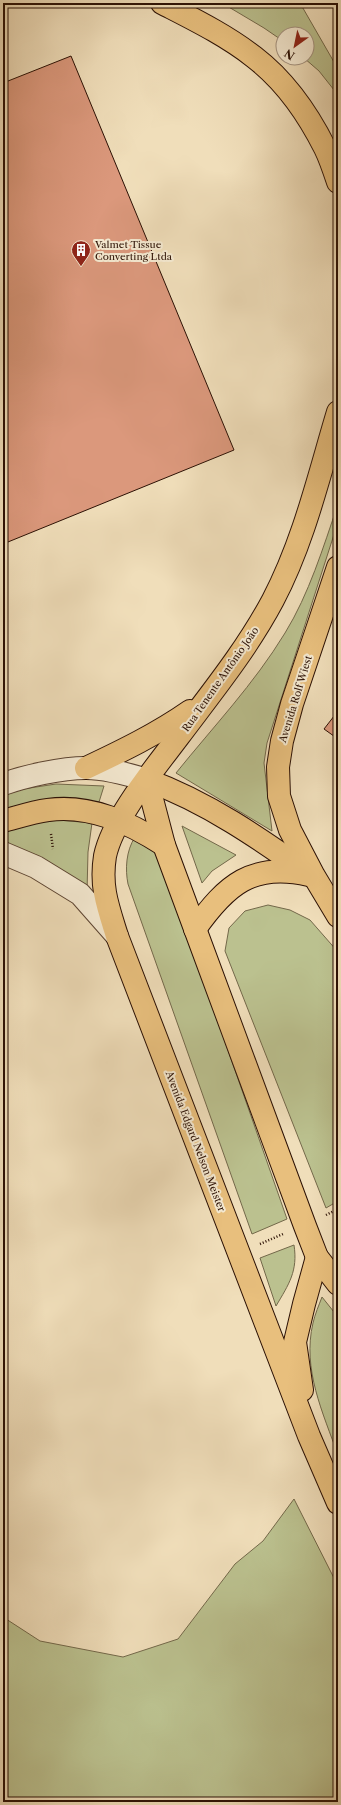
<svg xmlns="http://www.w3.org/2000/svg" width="341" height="1805" font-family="'Libre Caslon Text',serif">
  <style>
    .green { fill: #bbc18f; stroke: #73684a }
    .building { fill: #db987c; stroke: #2b1004 }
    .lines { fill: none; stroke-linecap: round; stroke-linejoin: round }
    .tertiary-casing { stroke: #5c4432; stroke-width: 24 }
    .primary-casing { stroke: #2b1004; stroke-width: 24 }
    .path { stroke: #2b1004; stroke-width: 2.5; stroke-dasharray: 1 2; stroke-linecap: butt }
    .tertiary { stroke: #f5ead2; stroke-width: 22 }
    .primary { stroke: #e8bf7d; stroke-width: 22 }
    .labels { text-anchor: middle; stroke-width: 4; stroke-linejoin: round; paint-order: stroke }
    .poi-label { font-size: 10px; fill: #2b1004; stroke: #f5ead2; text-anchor: start }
    .street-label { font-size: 10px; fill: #2b1004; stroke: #f5ead2 }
  </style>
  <rect width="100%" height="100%" fill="#f0deba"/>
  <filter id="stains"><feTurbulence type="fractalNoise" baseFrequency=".005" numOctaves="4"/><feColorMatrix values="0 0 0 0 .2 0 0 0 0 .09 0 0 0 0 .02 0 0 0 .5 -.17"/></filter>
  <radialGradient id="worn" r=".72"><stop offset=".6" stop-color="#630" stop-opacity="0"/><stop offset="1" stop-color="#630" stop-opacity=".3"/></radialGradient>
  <g class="green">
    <path d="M 222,3 L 300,3 L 338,69 L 338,95 L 319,71 L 304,58 L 307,58 L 307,34 L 283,34 L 283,41 L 264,28 Z"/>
    <path d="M 338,504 L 338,522 L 267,743 L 264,763 L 272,831 L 176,773 C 213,727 254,684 285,633 C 309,594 323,548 338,504 Z"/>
    <path d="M 56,784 L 104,786 L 99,802 L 58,799 L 37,801 L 3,809 L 3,795 L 23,789 Z"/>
    <path d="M 58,820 L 92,823 L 88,852 L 87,892 L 3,843 L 3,830 L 29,823 Z"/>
    <path d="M 182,826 L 236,855 L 212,871 L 202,883 Z"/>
    <path d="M 135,837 L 155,848 L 164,867 L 287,1219 L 252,1234 L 128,884 C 125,869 126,851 135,837 Z"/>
    <path d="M 268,905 L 290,910 L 310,920 L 338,952 L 338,1201 L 326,1208 L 225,951 L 229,928 L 245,911 Z"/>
    <path d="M 294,1245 C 298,1271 289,1284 276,1306 L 260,1258 Z"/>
    <path d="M 322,1297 L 338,1317 L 338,1455 C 323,1413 302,1369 313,1323 C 315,1314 319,1305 322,1297 Z"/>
    <path d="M 294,1499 L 338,1586 L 338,1802 L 3,1802 L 3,1617 L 40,1641 L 123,1657 L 178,1639 L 235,1564 L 263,1541 Z"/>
  </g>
  <g class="building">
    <path d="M 71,56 L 234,450 L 3,544 L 3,83 Z"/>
    <path d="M 338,711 L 338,739 L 324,729 Z"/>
  </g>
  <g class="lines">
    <defs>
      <g id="tertiary">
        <path d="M 3,784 C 26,776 61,768 86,768 C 106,768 127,774 147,780"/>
        <path d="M 3,853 L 36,867 L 80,894 L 117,936"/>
      </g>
      <g id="primary">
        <path d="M 162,3 C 193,19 226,35 254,57 C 284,80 308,114 325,148 C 330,158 334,170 338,182"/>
        <path d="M 338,412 C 319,475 304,541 273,600 C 247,649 212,692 179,736 C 155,768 113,818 105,856 C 100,887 108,907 117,936 L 309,1436 L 338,1503"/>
        <path d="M 338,567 L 292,704 L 282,741 L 278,767 L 279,796 L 290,830 L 314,876 L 338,916"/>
        <path d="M 86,768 C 122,751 157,734 190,711"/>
        <path d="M 147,780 L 164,845 L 305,1226 L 317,1257 L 338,1284"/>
        <path d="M 147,780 C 207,802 259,838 311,875"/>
        <path d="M 3,821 C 18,817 33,812 48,810 C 90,804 130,823 164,845"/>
        <path d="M 195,929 C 226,885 252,862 309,875"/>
        <path d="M 302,1390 L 295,1342 L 304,1304 L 317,1257"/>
      </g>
    </defs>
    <use href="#tertiary" class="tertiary-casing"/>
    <use href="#primary" class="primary-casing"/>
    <g class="path">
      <path d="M 51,834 L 53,849"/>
      <path d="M 326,1215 L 338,1209"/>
      <path d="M 260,1244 L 283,1234"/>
    </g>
    <use href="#tertiary" class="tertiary"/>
    <use href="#primary" class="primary"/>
  </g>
  <defs>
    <symbol id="building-pin" viewBox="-11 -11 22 30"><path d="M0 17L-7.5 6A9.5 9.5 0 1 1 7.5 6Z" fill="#8f2418" stroke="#f5ead2"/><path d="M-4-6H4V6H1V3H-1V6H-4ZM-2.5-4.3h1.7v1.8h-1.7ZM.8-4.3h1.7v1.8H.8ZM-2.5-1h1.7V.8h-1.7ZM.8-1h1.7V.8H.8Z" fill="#fff"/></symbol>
  </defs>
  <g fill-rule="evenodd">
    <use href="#building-pin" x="70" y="239" width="22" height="30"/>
  </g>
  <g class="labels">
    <g class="poi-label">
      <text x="95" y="248">Valmet Tissue<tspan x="95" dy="12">Converting Ltda</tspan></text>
    </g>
    <g class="street-label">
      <text transform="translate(220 679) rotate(-55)" y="4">Rua Tenente Antônio João</text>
      <text transform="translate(295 699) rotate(-73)" y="4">Avenida Rolf Wiest</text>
      <text transform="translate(196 1141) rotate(69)" y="4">Avenida Edgard Nelson Meister</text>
    </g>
  </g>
  <rect width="341" height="1805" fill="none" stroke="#f0deba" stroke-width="16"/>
  <rect x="4" y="4" width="333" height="1797" fill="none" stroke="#2b1004" stroke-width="2"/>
  <rect x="8" y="8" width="325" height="1789" fill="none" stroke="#2b1004"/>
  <g transform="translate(295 46) rotate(213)"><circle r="19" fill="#f5ead2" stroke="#a49380"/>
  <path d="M0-3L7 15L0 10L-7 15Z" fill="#8f2418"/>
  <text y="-6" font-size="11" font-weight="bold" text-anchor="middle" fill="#2b1004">N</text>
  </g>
  <rect width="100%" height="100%" filter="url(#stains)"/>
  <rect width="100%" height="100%" fill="url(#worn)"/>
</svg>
